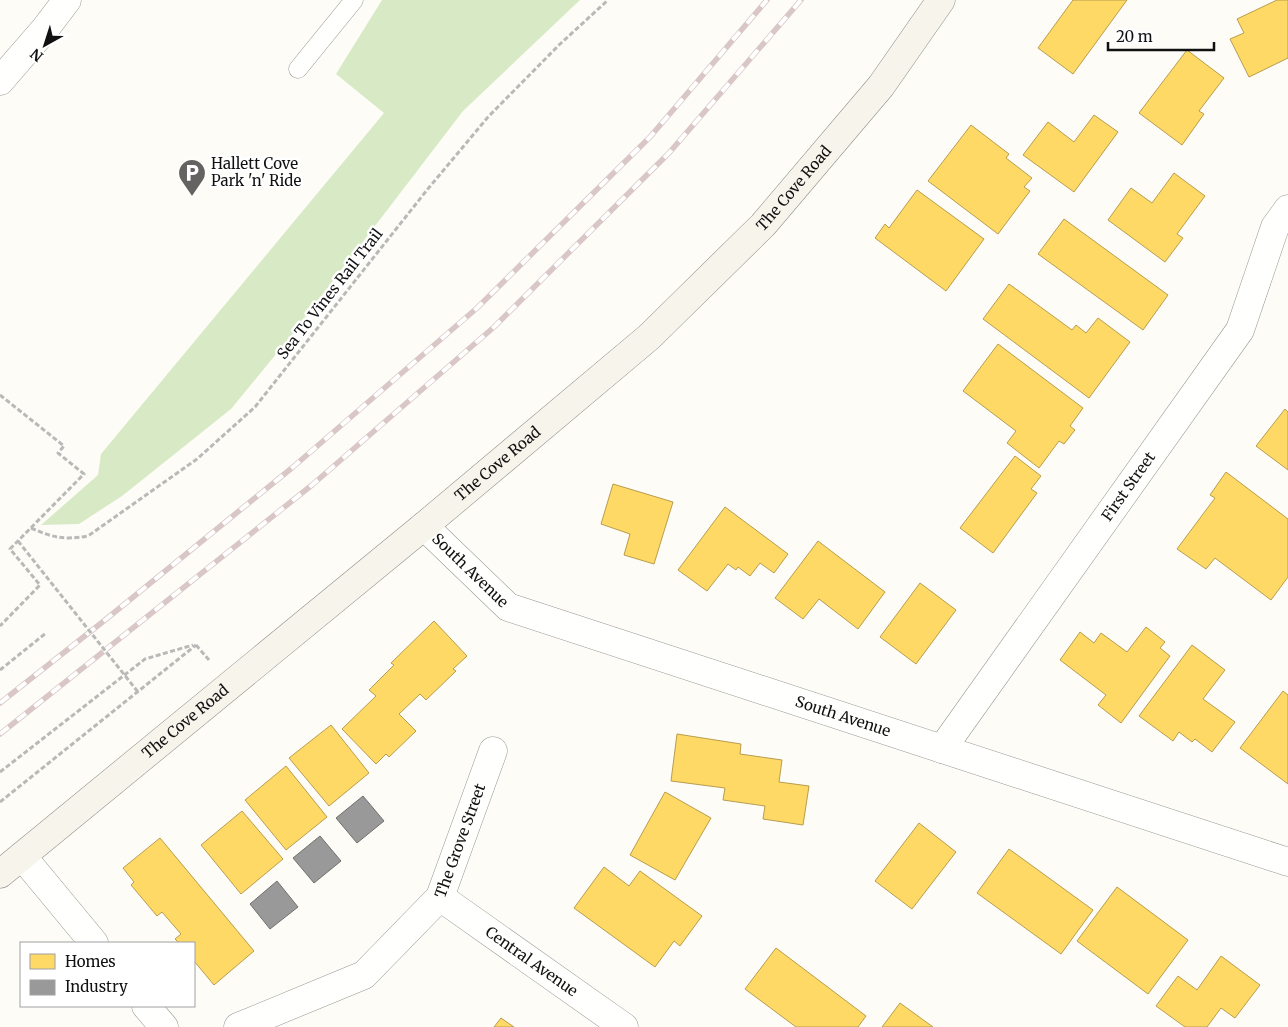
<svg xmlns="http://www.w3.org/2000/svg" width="1288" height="1027" font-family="Merriweather,serif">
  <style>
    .forest { fill: #d8eac5 }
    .homes { fill: #ffd966; stroke: #b89d4c }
    .industry { fill: #999; stroke: #707070 }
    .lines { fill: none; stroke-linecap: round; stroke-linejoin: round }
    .lane-casing { stroke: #979795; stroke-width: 19 }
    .street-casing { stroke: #979795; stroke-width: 29 }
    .secondary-casing { stroke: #8e8d8b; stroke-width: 29 }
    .path { stroke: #b9b9b8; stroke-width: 3; stroke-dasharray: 5 2.5; stroke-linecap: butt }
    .lane { stroke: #fffffe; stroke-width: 18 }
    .street { stroke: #fffffe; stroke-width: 28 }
    .secondary { stroke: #f6f4eb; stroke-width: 28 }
    .rail-casing { stroke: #d9c6c7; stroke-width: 5.5 }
    .rail { stroke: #fff; stroke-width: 4; stroke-dasharray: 11; stroke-linecap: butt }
    .path-bridge { stroke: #b9b9b8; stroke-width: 3; stroke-dasharray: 5 2.5; stroke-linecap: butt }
    .labels { text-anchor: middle; stroke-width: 5; stroke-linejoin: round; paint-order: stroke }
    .poi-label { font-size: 15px; fill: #111; stroke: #fff; text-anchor: start }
    .street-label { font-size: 15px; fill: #111; stroke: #fff }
  </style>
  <rect width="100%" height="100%" fill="#fdfcf7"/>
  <path class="forest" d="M 382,0 L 580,0 L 463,111 L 290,337 L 231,409 L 122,496 L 79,524 L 41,525 L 98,475 L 101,454 L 384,113 L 336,74 Z"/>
  <g class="homes">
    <path d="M 1073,0 L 1127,0 L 1073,74 L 1038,48 Z"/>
    <path d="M 1277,0 L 1288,0 L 1288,58 L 1249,77 L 1230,39 L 1244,33 L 1237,19 Z"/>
    <path d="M 1187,50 L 1224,78 L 1199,111 L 1204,114 L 1182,145 L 1139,113 Z"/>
    <path d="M 1094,115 L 1118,132 L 1074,192 L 1023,155 L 1048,122 L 1074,142 Z"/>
    <path d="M 971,125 L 1009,154 L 1006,158 L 1032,178 L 1024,187 L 1030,191 L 998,234 L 928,181 Z"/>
    <path d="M 1174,173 L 1205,196 L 1177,234 L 1183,238 L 1165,262 L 1108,220 L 1131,188 L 1152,203 Z"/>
    <path d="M 917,190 L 984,239 L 946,291 L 875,238 L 885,224 L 889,228 Z"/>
    <path d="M 1064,219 L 1168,295 L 1143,330 L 1038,254 Z"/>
    <path d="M 1009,284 L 1072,330 L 1076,325 L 1086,333 L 1098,318 L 1130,342 L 1089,398 L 983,319 Z"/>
    <path d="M 998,344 L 1083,408 L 1070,426 L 1075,430 L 1064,444 L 1059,441 L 1039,468 L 1007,443 L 1016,431 L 963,391 Z"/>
    <path d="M 1285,409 L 1288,412 L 1288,470 L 1256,446 Z"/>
    <path d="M 1015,456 L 1041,476 L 1031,489 L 1037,493 L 993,553 L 960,528 Z"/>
    <path d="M 1226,472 L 1288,519 L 1288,577 L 1271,600 L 1215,558 L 1206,569 L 1177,549 L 1215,498 L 1210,495 Z"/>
    <path d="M 613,484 L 673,502 L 654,564 L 624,555 L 630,534 L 601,524 Z"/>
    <path d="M 725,507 L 788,554 L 774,573 L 760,563 L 750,576 L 738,567 L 736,570 L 728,564 L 707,591 L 678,570 Z"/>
    <path d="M 818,541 L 885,592 L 858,629 L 819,599 L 803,619 L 775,598 Z"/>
    <path d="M 920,583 L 956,610 L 916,664 L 880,637 Z"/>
    <path d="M 434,621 L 467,656 L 453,669 L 456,671 L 426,700 L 420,694 L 399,714 L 416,731 L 389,757 L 386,754 L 376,764 L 342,729 L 376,696 L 369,690 L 394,665 L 391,663 Z"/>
    <path d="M 1146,627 L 1165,642 L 1160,648 L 1170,656 L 1121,723 L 1098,705 L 1106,695 L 1060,660 L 1080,632 L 1094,643 L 1101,633 L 1127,652 Z"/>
    <path d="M 1192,645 L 1225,670 L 1203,699 L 1235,722 L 1212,752 L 1195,739 L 1192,742 L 1179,732 L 1173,741 L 1139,716 Z"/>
    <path d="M 1283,691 L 1288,695 L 1288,784 L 1240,748 Z"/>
    <path d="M 331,725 L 369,773 L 329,806 L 289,758 Z"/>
    <path d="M 677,734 L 741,744 L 740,754 L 782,760 L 779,782 L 809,786 L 803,825 L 763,819 L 765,806 L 723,800 L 725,788 L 671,781 Z"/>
    <path d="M 286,766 L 327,817 L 286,850 L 245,800 Z"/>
    <path d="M 665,792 L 711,818 L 675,880 L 630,855 Z"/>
    <path d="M 242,811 L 283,859 L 241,894 L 201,845 Z"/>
    <path d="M 919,823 L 956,852 L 912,909 L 875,881 Z"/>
    <path d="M 160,838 L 254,951 L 214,985 L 194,961 L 194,943 L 179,943 L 175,939 L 181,934 L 162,912 L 157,916 L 131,885 L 134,882 L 123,868 Z"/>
    <path d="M 1009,849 L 1093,910 L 1061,954 L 977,893 Z"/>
    <path d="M 604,867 L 629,886 L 640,871 L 702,916 L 680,946 L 674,941 L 655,967 L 574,908 Z"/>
    <path d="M 1117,887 L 1188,940 L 1148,994 L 1077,941 Z"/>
    <path d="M 776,948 L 866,1016 L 858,1027 L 796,1027 L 745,989 Z"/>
    <path d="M 1221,956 L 1260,985 L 1235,1018 L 1221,1008 L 1207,1027 L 1185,1027 L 1156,1006 L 1178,976 L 1197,990 Z"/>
    <path d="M 900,1003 L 933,1027 L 882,1027 Z"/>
    <path d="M 501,1018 L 514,1027 L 494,1027 Z"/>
  </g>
  <g class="industry">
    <path d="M 363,796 L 384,821 L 357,843 L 336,818 Z"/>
    <path d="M 320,836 L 341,861 L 314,883 L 293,858 Z"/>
    <path d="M 277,881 L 298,907 L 270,929 L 250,904 Z"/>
  </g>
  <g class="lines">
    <defs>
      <path id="lane" d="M 298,69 L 354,0"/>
      <g id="street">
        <path d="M 0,81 L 45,29 L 67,0"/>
        <path id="s1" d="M 424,526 L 508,607 L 1288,862"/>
        <path id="s2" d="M 942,749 L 1240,330 L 1275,227 L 1288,209"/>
        <path d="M 22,856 L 94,943"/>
        <path id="s3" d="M 440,897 L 624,1027"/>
        <path d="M 146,1006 L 164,1027"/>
        <path id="s4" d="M 238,1027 L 364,975 L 440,897 L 493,751"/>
      </g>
      <g id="secondary">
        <path id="s5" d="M 0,874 L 424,526 L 649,337 L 763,225 L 881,86 L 941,0"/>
      </g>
    </defs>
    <use href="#lane" class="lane-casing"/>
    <use href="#street" class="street-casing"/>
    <use href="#secondary" class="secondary-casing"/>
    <g class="path">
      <path d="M 0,395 L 64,446 L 58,453 L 84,474 L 10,549 L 40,585 L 0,626"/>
      <path d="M 31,528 C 54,538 63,540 88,536 L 197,459 L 255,407 L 427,190 L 488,117 L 559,45 L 608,0"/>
      <path d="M 196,645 L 209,660"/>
      <path d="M 0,670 L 46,633"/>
      <path d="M 0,772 L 145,659 L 193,645"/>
      <path d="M 0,802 L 196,645"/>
    </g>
    <use href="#lane" class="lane"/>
    <use href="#street" class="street"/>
    <use href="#secondary" class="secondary"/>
    <defs>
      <g id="rail">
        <path d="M 0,703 L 105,620 L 293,467 L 477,308 L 650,137 L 767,0"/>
        <path d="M 0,734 L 312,485 L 494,327 L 669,153 L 801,0"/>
      </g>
    </defs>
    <use href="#rail" class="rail-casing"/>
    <use href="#rail" class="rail"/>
    <path class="path-bridge" d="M 18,541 L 138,692"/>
  </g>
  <defs>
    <symbol id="parking-pin" viewBox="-11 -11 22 30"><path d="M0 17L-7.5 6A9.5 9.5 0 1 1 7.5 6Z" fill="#646362" stroke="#fff"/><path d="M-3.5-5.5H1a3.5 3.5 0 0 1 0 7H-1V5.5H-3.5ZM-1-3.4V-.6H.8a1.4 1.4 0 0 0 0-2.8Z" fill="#fff"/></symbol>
  </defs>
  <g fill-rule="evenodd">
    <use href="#parking-pin" x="176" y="157" width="32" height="43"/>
  </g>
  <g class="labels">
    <g class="poi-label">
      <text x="211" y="169">Hallett Cove<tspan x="211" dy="17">Park 'n' Ride</tspan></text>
    </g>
    <g class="street-label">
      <text dy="5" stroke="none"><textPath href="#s5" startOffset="1050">The Cove Road</textPath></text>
      <text transform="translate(330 294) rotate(-52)" y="5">Sea To Vines Rail Trail</text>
      <text dy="5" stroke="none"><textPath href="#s5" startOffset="645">The Cove Road</textPath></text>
      <text dy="5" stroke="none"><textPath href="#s2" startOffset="322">First Street</textPath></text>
      <text dy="5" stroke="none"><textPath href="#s1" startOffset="64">South Avenue</textPath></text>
      <text dy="5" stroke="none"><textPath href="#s1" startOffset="469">South Avenue</textPath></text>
      <text dy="5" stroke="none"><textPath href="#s5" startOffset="240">The Cove Road</textPath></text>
      <text dy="5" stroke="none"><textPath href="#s4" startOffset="305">The Grove Street</textPath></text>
      <text dy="5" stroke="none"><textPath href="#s3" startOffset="112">Central Avenue</textPath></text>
    </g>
  </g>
  <rect x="20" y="942" width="175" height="65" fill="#ffffff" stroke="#a0a0a0"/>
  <rect x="30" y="954" width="25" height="15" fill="#ffd966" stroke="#a0a0a0"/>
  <text x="65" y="967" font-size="15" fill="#111111">Homes</text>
  <rect x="30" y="980" width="25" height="15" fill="#999999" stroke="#a0a0a0"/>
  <text x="65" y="992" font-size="15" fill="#111111">Industry</text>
  <g transform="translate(45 45) rotate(219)" stroke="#ffffff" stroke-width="4" paint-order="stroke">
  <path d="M0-4L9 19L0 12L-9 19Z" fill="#111111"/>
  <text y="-8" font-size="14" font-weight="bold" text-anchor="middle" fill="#111111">N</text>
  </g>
  <path d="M1108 42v8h106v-8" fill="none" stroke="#111111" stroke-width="2.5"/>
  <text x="1116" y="42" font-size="15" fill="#111111" stroke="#ffffff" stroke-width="4" paint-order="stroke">20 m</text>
</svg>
